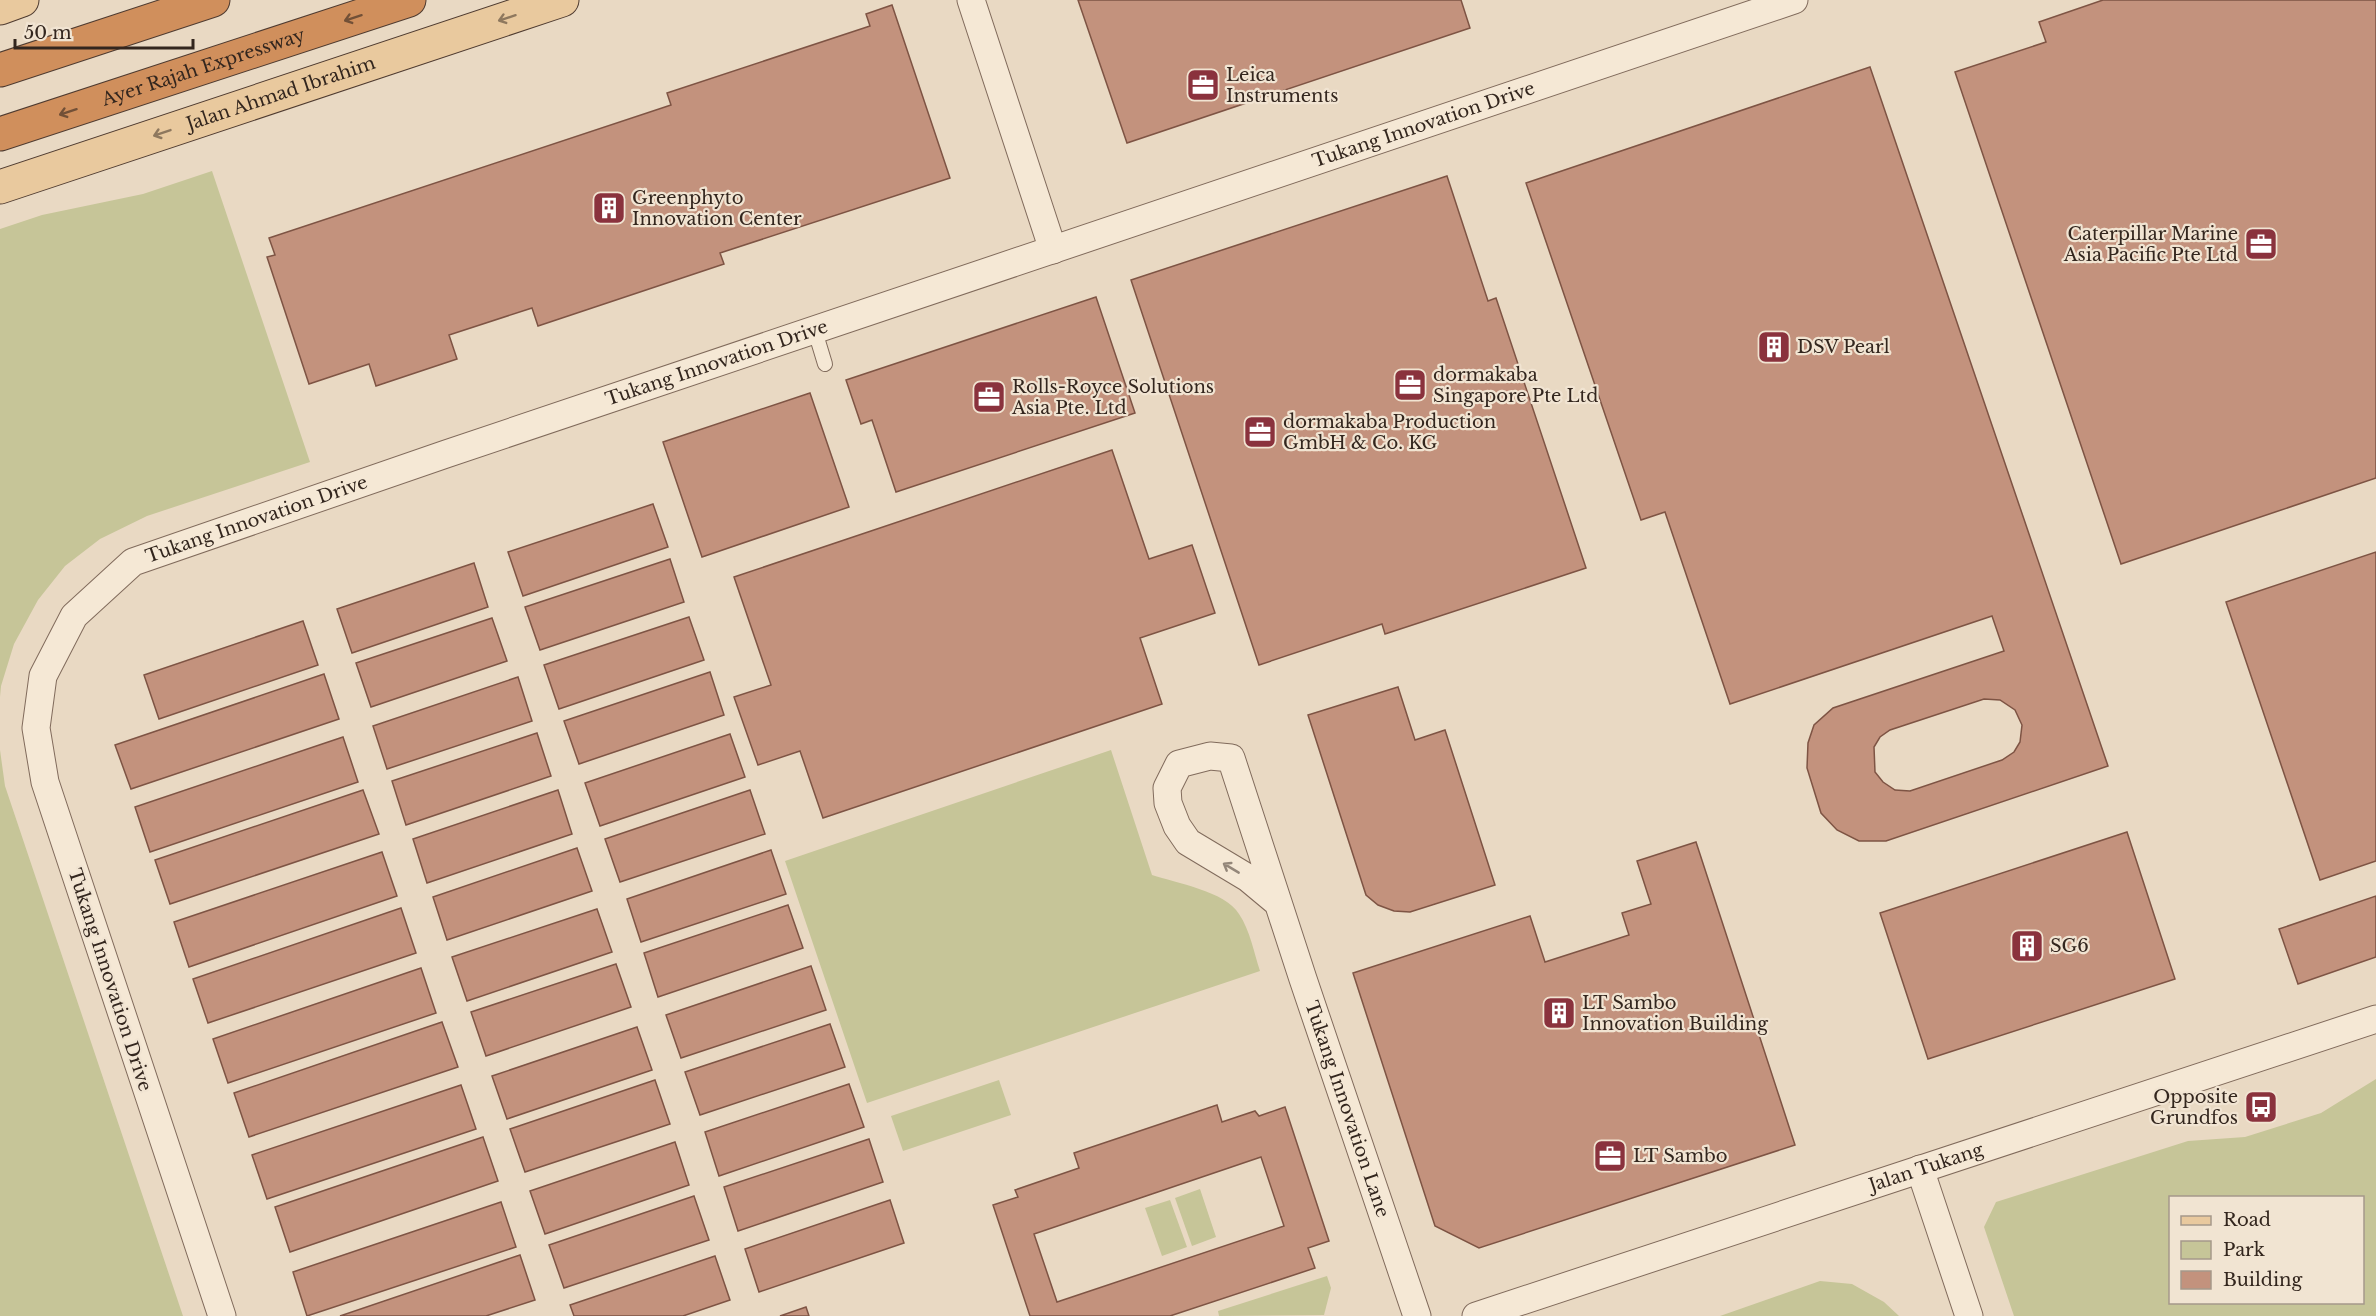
<svg xmlns="http://www.w3.org/2000/svg" width="2376" height="1316" font-family="'Libre Baskerville',serif">
  <style>
    .green { fill: #c6c598; fill-rule: evenodd }
    .building { fill: #c3927d; stroke: #7e5444; stroke-width: 1.5; fill-rule: evenodd }
    .lines { fill: none; stroke-linecap: round; stroke-linejoin: round }
    .service-casing { stroke: #816b5c; stroke-width: 16 }
    .minor-casing { stroke: #816b5c; stroke-width: 29 }
    .primary-casing { stroke: #4f3b30; stroke-width: 35 }
    .motorway-casing { stroke: #4f3b30; stroke-width: 35 }
    .service { stroke: #f5e8d5; stroke-width: 14 }
    .minor { stroke: #f5e8d5; stroke-width: 27 }
    .primary { stroke: #e9c99e; stroke-width: 33 }
    .motorway { stroke: #d08f5c; stroke-width: 33 }
    .oneway { stroke: #725037 }
    .oneway2 { stroke: #8e785e }
    .oneway3 { stroke: #94877a }
    .labels { text-anchor: middle; stroke-width: 4.5; stroke-linejoin: round; paint-order: stroke }
    .street-label { font-size: 18px; fill: #33261e; stroke: #f1e4d2 }
    .poi-label { font-size: 18px; fill: #33261e; stroke: #f1e4d2; text-anchor: start }
  </style>
  <rect width="100%" height="100%" fill="#e9d9c3"/>
  <g class="green">
    <path d="M 212,171 L 310,462 L 147,516 L 100,539 L 65,566 L 38,600 L 14,644 L 1,686 L 0,697 L 0,229 L 42,215 L 143,194 Z"/>
    <path d="M 0,750 L 5,786 L 183,1316 L 0,1316 Z"/>
    <path d="M 1111,750 L 1152,875 C 1176,883 1225,891 1239,914 C 1250,930 1254,953 1260,971 L 867,1103 L 785,861 Z"/>
    <path d="M 2376,1079 L 2376,1316 L 2014,1316 L 1984,1227 L 1996,1202 L 2188,1141 L 2245,1137 L 2321,1113 ZM 2170,1198 L 2362,1198 L 2362,1302 L 2170,1302 Z"/>
    <path d="M 999,1080 L 1011,1115 L 903,1151 L 891,1116 Z"/>
    <path d="M 1200,1189 L 1216,1237 L 1192,1246 L 1175,1198 Z"/>
    <path d="M 1170,1200 L 1187,1247 L 1162,1256 L 1145,1208 Z"/>
    <path d="M 1327,1276 L 1331,1288 L 1324,1315 L 1219,1316 L 1218,1311 Z"/>
    <path d="M 1820,1281 L 1852,1284 L 1884,1302 L 1899,1316 L 1720,1316 Z"/>
  </g>
  <g class="building">
    <path d="M 1078,0 L 1461,0 L 1470,28 L 1127,143 Z"/>
    <path d="M 2103,0 L 2376,0 L 2376,478 L 2121,564 L 1955,72 L 2046,42 L 2039,22 Z"/>
    <path d="M 892,5 L 950,178 L 720,253 L 724,264 L 538,326 L 532,308 L 449,335 L 457,359 L 376,386 L 369,364 L 309,384 L 267,257 L 275,255 L 269,238 L 671,105 L 667,93 L 870,26 L 866,14 Z"/>
    <path d="M 1870,67 L 2108,766 L 1886,841 L 1859,841 L 1837,830 L 1821,813 L 1807,768 L 1808,743 L 1814,725 L 1833,708 L 2004,651 L 1992,616 L 1730,704 L 1665,512 L 1641,520 L 1526,183 ZM 1984,699 L 2000,700 L 2015,710 L 2022,725 L 2020,742 L 2014,752 L 2002,760 L 1910,791 L 1895,790 L 1883,782 L 1875,772 L 1874,747 L 1880,737 L 1890,730 Z"/>
    <path d="M 1447,176 L 1488,301 L 1496,298 L 1586,568 L 1385,634 L 1382,624 L 1259,665 L 1131,280 Z"/>
    <path d="M 1096,297 L 1135,413 L 896,492 L 872,420 L 861,424 L 846,380 Z"/>
    <path d="M 810,393 L 849,507 L 702,557 L 663,442 Z"/>
    <path d="M 1112,450 L 1149,559 L 1192,545 L 1215,613 L 1140,638 L 1162,704 L 823,818 L 800,751 L 758,765 L 734,697 L 771,685 L 734,577 Z"/>
    <path d="M 653,504 L 668,547 L 523,596 L 508,552 Z"/>
    <path d="M 2376,552 L 2376,861 L 2320,880 L 2226,602 Z"/>
    <path d="M 670,559 L 684,602 L 540,650 L 525,607 Z"/>
    <path d="M 474,563 L 488,607 L 352,653 L 337,609 Z"/>
    <path d="M 689,617 L 704,660 L 559,709 L 544,665 Z"/>
    <path d="M 492,618 L 507,661 L 371,707 L 356,663 Z"/>
    <path d="M 303,621 L 318,665 L 159,719 L 144,675 Z"/>
    <path d="M 710,672 L 724,715 L 579,764 L 564,721 Z"/>
    <path d="M 324,674 L 339,719 L 131,789 L 115,745 Z"/>
    <path d="M 518,677 L 532,721 L 387,769 L 373,726 Z"/>
    <path d="M 1398,687 L 1415,740 L 1445,730 L 1495,885 L 1410,912 L 1394,911 L 1378,905 L 1366,895 L 1308,715 Z"/>
    <path d="M 537,733 L 551,776 L 406,825 L 392,781 Z"/>
    <path d="M 730,734 L 745,777 L 600,826 L 585,783 Z"/>
    <path d="M 343,737 L 358,782 L 150,852 L 135,807 Z"/>
    <path d="M 363,790 L 379,834 L 170,904 L 155,860 Z"/>
    <path d="M 558,790 L 572,834 L 427,883 L 413,839 Z"/>
    <path d="M 750,790 L 765,834 L 620,882 L 605,839 Z"/>
    <path d="M 2127,832 L 2175,979 L 1928,1059 L 1880,913 Z"/>
    <path d="M 1696,842 L 1795,1145 L 1479,1248 L 1435,1226 L 1353,973 L 1530,916 L 1545,962 L 1629,935 L 1622,913 L 1651,904 L 1637,861 Z"/>
    <path d="M 577,848 L 592,891 L 447,940 L 433,897 Z"/>
    <path d="M 771,850 L 786,894 L 641,942 L 627,899 Z"/>
    <path d="M 382,852 L 397,896 L 189,967 L 174,922 Z"/>
    <path d="M 2376,896 L 2376,957 L 2298,984 L 2279,929 Z"/>
    <path d="M 788,905 L 803,948 L 658,997 L 644,953 Z"/>
    <path d="M 401,908 L 416,953 L 208,1023 L 193,979 Z"/>
    <path d="M 597,909 L 612,952 L 467,1001 L 452,957 Z"/>
    <path d="M 616,964 L 631,1007 L 486,1056 L 471,1012 Z"/>
    <path d="M 811,966 L 826,1010 L 681,1058 L 666,1015 Z"/>
    <path d="M 421,968 L 436,1013 L 228,1083 L 213,1039 Z"/>
    <path d="M 442,1022 L 458,1067 L 249,1137 L 234,1093 Z"/>
    <path d="M 830,1024 L 845,1067 L 700,1115 L 685,1072 Z"/>
    <path d="M 637,1027 L 652,1070 L 507,1119 L 492,1076 Z"/>
    <path d="M 655,1080 L 670,1124 L 525,1172 L 510,1129 Z"/>
    <path d="M 849,1084 L 864,1127 L 719,1176 L 705,1132 Z"/>
    <path d="M 461,1085 L 476,1129 L 267,1199 L 252,1155 Z"/>
    <path d="M 1217,1105 L 1222,1122 L 1255,1111 L 1259,1116 L 1285,1107 L 1329,1241 L 1308,1248 L 1315,1268 L 1170,1316 L 1030,1316 L 993,1205 L 1018,1197 L 1015,1190 L 1079,1168 L 1074,1153 ZM 1261,1157 L 1284,1226 L 1057,1302 L 1034,1234 Z"/>
    <path d="M 483,1137 L 498,1181 L 290,1252 L 275,1207 Z"/>
    <path d="M 869,1139 L 883,1182 L 738,1231 L 724,1187 Z"/>
    <path d="M 675,1142 L 689,1185 L 545,1234 L 530,1191 Z"/>
    <path d="M 694,1196 L 709,1240 L 564,1288 L 549,1245 Z"/>
    <path d="M 890,1200 L 904,1243 L 759,1292 L 745,1249 Z"/>
    <path d="M 501,1202 L 516,1247 L 307,1316 L 293,1272 Z"/>
    <path d="M 520,1255 L 535,1300 L 486,1316 L 340,1316 Z"/>
    <path d="M 715,1256 L 730,1300 L 683,1316 L 574,1316 L 570,1305 Z"/>
    <path d="M 806,1307 L 809,1316 L 780,1316 Z"/>
  </g>
  <g class="lines">
    <defs>
      <path id="service" d="M 815,331 L 825,364"/>
      <g id="minor">
        <path d="M 971,0 L 1053,250"/>
        <path id="s1" d="M 1278,903 L 1248,878 L 1188,842 L 1177,826 L 1168,803 L 1167,788 L 1179,764 L 1210,756 L 1231,758 L 1303,979 L 1417,1316"/>
        <path d="M 1920,1169 L 1969,1316"/>
        <path id="s2" d="M 222,1316 L 45,782 L 36,728 L 43,676 L 74,616 L 133,562 L 446,454 L 1794,0"/>
        <path id="s3" d="M 1476,1316 L 2376,1019"/>
      </g>
      <g id="primary">
        <path d="M 0,8 L 22,0"/>
        <path id="s4" d="M 0,187 L 562,0"/>
      </g>
      <g id="motorway">
        <path d="M 0,70 L 213,0"/>
        <path id="s5" d="M 0,134 L 409,0"/>
      </g>
    </defs>
    <use href="#service" class="service-casing"/>
    <use href="#minor" class="minor-casing"/>
    <use href="#primary" class="primary-casing"/>
    <use href="#motorway" class="motorway-casing"/>
    <use href="#service" class="service"/>
    <use href="#minor" class="minor"/>
    <use href="#primary" class="primary"/>
    <use href="#motorway" class="motorway"/>
  </g>
  <defs><path id="oneway-shaft" d="M-6 0H5M1.5-3L5.5 0L1.5 3" fill="none" stroke-width="1.6" stroke-linecap="round" stroke-linejoin="round" transform="scale(1.5)"/></defs>
  <g class="oneway">
    <use href="#oneway-shaft" transform="translate(353 18) rotate(162)"/>
    <use href="#oneway-shaft" transform="translate(68 112) rotate(162)"/>
  </g>
  <g class="oneway2">
    <use href="#oneway-shaft" transform="translate(507 18) rotate(162)"/>
    <use href="#oneway-shaft" transform="translate(162 133) rotate(161)"/>
  </g>
  <use class="oneway3" href="#oneway-shaft" transform="translate(1231 868) rotate(-149)"/>
  <defs>
    <symbol id="office-square" viewBox="-11 -11 22 22"><rect x="-9" y="-9" width="18" height="18" rx="4" fill="#8a323d" stroke="#f1e4d2"/><path d="M-6-3h4V-5.5h4V-3h4V5H-6ZM-1-4.5V-3h2v-1.5ZM-6 0V1H6V0Z" fill="#fff"/></symbol>
    <symbol id="building-square" viewBox="-11 -11 22 22"><rect x="-9" y="-9" width="18" height="18" rx="4" fill="#8a323d" stroke="#f1e4d2"/><path d="M-4-6H4V6H1V3H-1V6H-4ZM-2.5-4.3h1.7v1.8h-1.7ZM.8-4.3h1.7v1.8H.8ZM-2.5-1h1.7V.8h-1.7ZM.8-1h1.7V.8H.8Z" fill="#fff"/></symbol>
    <symbol id="bus-square" viewBox="-11 -11 22 22"><rect x="-9" y="-9" width="18" height="18" rx="4" fill="#8a323d" stroke="#f1e4d2"/><path d="M-5-6H5V4H4V6H2V4H-2V6H-4V4H-5ZM-3.5-4V0h7V-4ZM-3.5 1.2v1.5H-2V1.2ZM2 1.2v1.5H3.5V1.2Z" fill="#fff"/></symbol>
  </defs>
  <g fill-rule="evenodd">
    <use href="#office-square" x="1184" y="66" width="38" height="38"/>
    <use href="#building-square" x="590" y="189" width="38" height="38"/>
    <use href="#office-square" x="2242" y="225" width="38" height="38"/>
    <use href="#building-square" x="1755" y="328" width="38" height="38"/>
    <use href="#office-square" x="1391" y="366" width="38" height="38"/>
    <use href="#office-square" x="970" y="378" width="38" height="38"/>
    <use href="#office-square" x="1241" y="413" width="38" height="38"/>
    <use href="#building-square" x="2008" y="927" width="38" height="38"/>
    <use href="#building-square" x="1540" y="994" width="38" height="38"/>
    <use href="#bus-square" x="2242" y="1088" width="38" height="38"/>
    <use href="#office-square" x="1591" y="1137" width="38" height="38"/>
  </g>
  <g class="labels">
    <g class="street-label">
      <text dy="6" stroke="none"><textPath href="#s5" startOffset="214">Ayer Rajah Expressway</textPath></text>
      <text dy="6" stroke="none"><textPath href="#s4" startOffset="296">Jalan Ahmad Ibrahim</textPath></text>
      <text dy="6" stroke="none"><textPath href="#s2" startOffset="2180">Tukang Innovation Drive</textPath></text>
      <text dy="6" stroke="none"><textPath href="#s2" startOffset="1434">Tukang Innovation Drive</textPath></text>
      <text dy="6" stroke="none"><textPath href="#s2" startOffset="948">Tukang Innovation Drive</textPath></text>
      <text transform="translate(110 980) rotate(72)" y="6">Tukang Innovation Drive</text>
      <text dy="6" stroke="none"><textPath href="#s1" startOffset="618">Tukang Innovation Lane</textPath></text>
      <text dy="6" stroke="none"><textPath href="#s3" startOffset="474">Jalan Tukang</textPath></text>
    </g>
    <g class="poi-label">
      <text x="1226" y="81">Leica<tspan x="1226" dy="21">Instruments</tspan></text>
      <text x="632" y="204">Greenphyto<tspan x="632" dy="21">Innovation Center</tspan></text>
      <text x="2238" y="240" text-anchor="end">Caterpillar Marine<tspan x="2238" dy="21">Asia Pacific Pte Ltd</tspan></text>
      <text x="1797" y="353">DSV Pearl</text>
      <text x="1433" y="381">dormakaba<tspan x="1433" dy="21">Singapore Pte Ltd</tspan></text>
      <text x="1012" y="393">Rolls-Royce Solutions<tspan x="1012" dy="21">Asia Pte. Ltd</tspan></text>
      <text x="1283" y="428">dormakaba Production<tspan x="1283" dy="21">GmbH &amp; Co. KG</tspan></text>
      <text x="2050" y="952">SG6</text>
      <text x="1582" y="1009">LT Sambo<tspan x="1582" dy="21">Innovation Building</tspan></text>
      <text x="2238" y="1103" text-anchor="end">Opposite<tspan x="2238" dy="21">Grundfos</tspan></text>
      <text x="1633" y="1162">LT Sambo</text>
    </g>
  </g>
  <rect x="2169" y="1196" width="195" height="108" fill="#f1e4d2" stroke="#a5988a" stroke-width="1.5"/>
  <rect x="2181" y="1216" width="30" height="9" fill="#e9c99e" stroke="#a5988a" stroke-width="1.5"/>
  <text x="2223" y="1226" font-size="18" fill="#33261e">Road</text>
  <rect x="2181" y="1241" width="30" height="18" fill="#c6c598" stroke="#a5988a" stroke-width="1.5"/>
  <text x="2223" y="1256" font-size="18" fill="#33261e">Park</text>
  <rect x="2181" y="1271" width="30" height="18" fill="#c3927d" stroke="#a5988a" stroke-width="1.5"/>
  <text x="2223" y="1286" font-size="18" fill="#33261e">Building</text>
  <path d="M15 39v9h178v-9" fill="none" stroke="#33261e" stroke-width="3"/>
  <text x="24" y="39" font-size="18" fill="#33261e" stroke="#f1e4d2" stroke-width="4.5" paint-order="stroke">50 m</text>
</svg>
